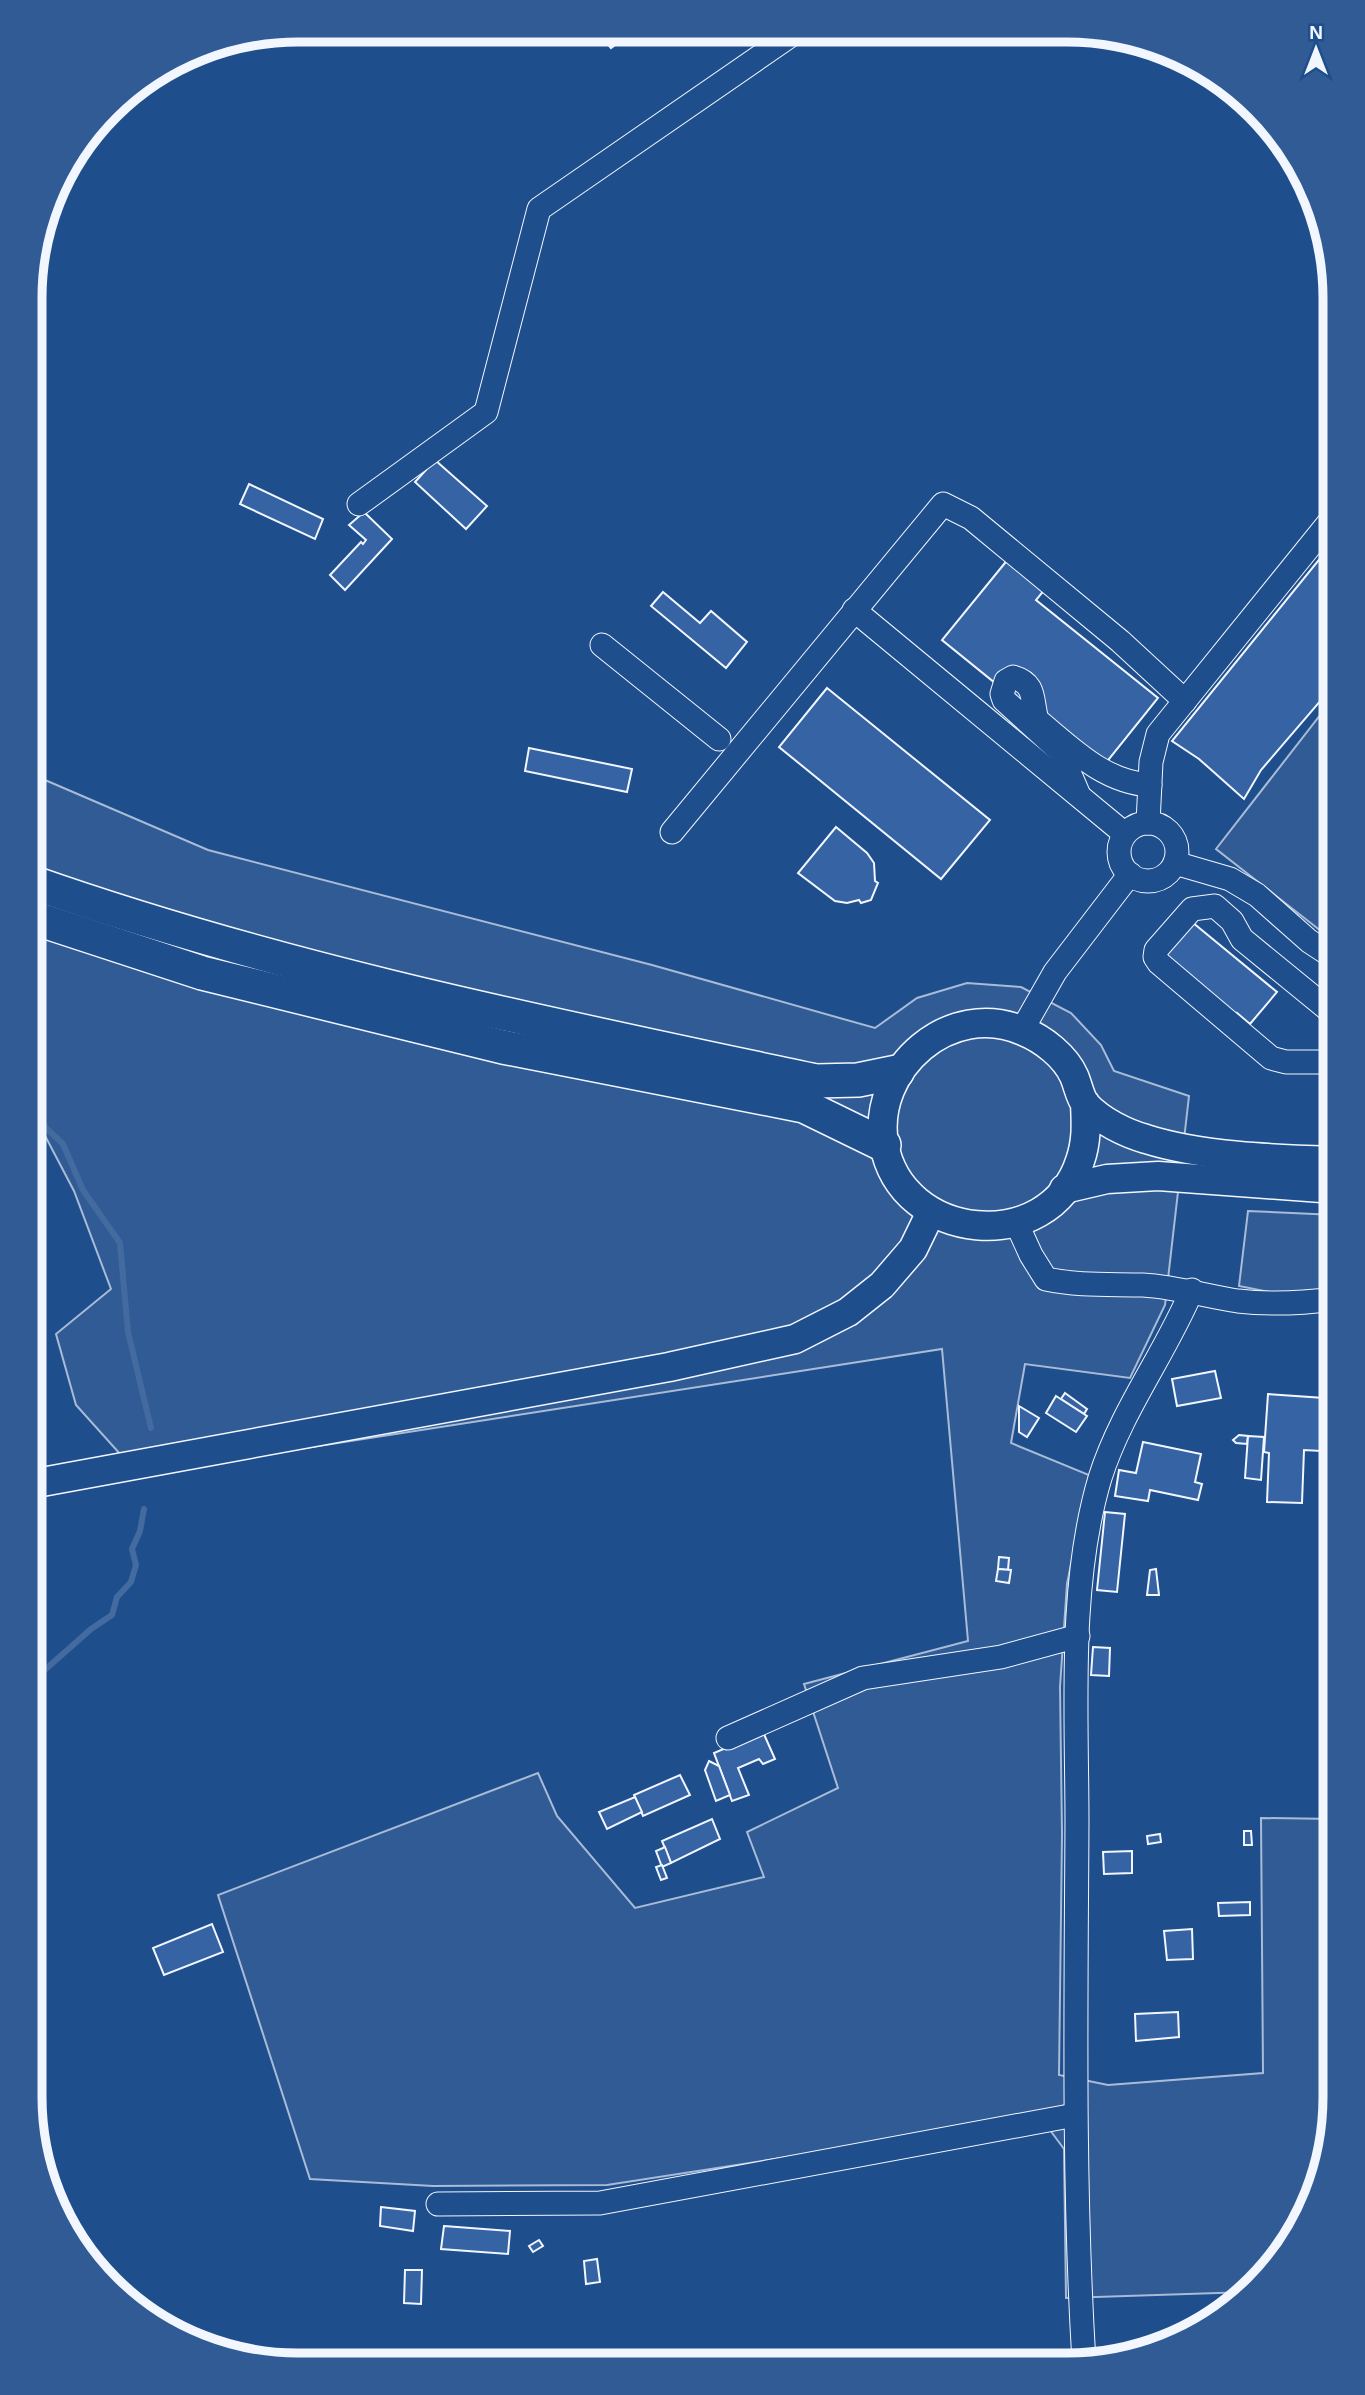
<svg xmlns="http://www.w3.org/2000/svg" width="1365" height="2395" font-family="Helvetica,sans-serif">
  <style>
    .built { fill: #305b95; stroke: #a8bbd7; stroke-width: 2 }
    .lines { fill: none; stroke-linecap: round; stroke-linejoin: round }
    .stream { stroke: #446ba0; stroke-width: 6 }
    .building { fill: #3563a3; stroke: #f2f6ff; stroke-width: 2 }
    .minor-casing { stroke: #f2f6ff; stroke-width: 25 }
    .major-casing { stroke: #f2f6ff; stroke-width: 31 }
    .highway-casing { stroke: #f2f6ff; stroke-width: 36 }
    .minor { stroke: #1f4e8c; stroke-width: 23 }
    .major { stroke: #1f4e8c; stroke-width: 28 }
    .highway { stroke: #1f4e8c; stroke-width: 33 }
    .rim { fill: none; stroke: #f2f6ff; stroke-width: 9 }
  </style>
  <rect width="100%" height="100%" fill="#1f4e8c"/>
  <g class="built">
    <path d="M 1335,696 L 1335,942 L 1216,849 Z"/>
    <path d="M 31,774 L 208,850 L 652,965 L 875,1028 L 917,998 L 967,983 L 1021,987 L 1071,1013 L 1101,1045 L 1114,1071 L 1189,1096 L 1165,1305 L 1130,1378 L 1025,1364 L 1011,1443 L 1089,1475 L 1067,1584 L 1060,1687 L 1062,1834 L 1059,2075 L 1108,2085 L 1263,2073 L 1261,1818 L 1335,1819 L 1335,2115 L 1315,2199 L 1280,2261 L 1248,2292 L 1066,2298 L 1064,2149 L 1041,2118 L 607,2185 L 433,2186 L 310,2179 L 218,1895 L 538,1773 L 557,1816 L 635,1908 L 764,1877 L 747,1832 L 838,1788 L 804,1684 L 968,1641 L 942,1349 L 138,1474 L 76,1405 L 56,1334 L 111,1289 L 74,1191 L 31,1109 Z"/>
    <path d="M 1248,1211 L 1335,1215 L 1335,1293 L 1274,1293 L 1239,1286 Z"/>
  </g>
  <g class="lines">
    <g class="stream">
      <path d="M 31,1091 L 45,1127 L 63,1144 L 83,1190 L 120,1243 L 128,1332 L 151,1428"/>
      <path d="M 30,1683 L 91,1629 L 112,1615 L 117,1597 L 131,1582 L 136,1565 L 132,1549 L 140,1531 L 144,1509"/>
    </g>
  </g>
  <g class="building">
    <path d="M 598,32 L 631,32 L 633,38 L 628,42 L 624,38 L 611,48 Z"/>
    <path d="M 435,460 L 487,506 L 466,529 L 415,482 Z"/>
    <path d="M 249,484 L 323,519 L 315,539 L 240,504 Z"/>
    <path d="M 364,512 L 392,539 L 345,590 L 330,575 L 361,542 L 363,544 L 366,540 L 349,525 Z"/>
    <path d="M 1335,540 L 1335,684 L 1261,770 L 1244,799 L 1199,759 L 1172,741 Z"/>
    <path d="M 1009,558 L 1046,588 L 1036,600 L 1158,698 L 1101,769 L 942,640 Z"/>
    <path d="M 663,592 L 700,623 L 711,611 L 747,642 L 726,668 L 651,606 Z"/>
    <path d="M 827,688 L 990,820 L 941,879 L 779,747 Z"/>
    <path d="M 529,748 L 632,769 L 627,792 L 525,771 Z"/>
    <path d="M 836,827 L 867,853 L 874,863 L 875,881 L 878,883 L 871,900 L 861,903 L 859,900 L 847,903 L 835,901 L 798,873 Z"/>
    <path d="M 1192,922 L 1277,992 L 1250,1024 L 1237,1013 L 1235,1016 L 1165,955 Z"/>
    <path d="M 1215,1371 L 1221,1398 L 1177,1406 L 1172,1379 Z"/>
    <path d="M 1065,1393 L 1087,1409 L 1084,1414 L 1061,1399 Z"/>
    <path d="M 1268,1394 L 1324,1398 L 1321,1451 L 1304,1450 L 1302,1503 L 1267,1502 L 1269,1453 L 1264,1452 Z"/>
    <path d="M 1056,1396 L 1087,1416 L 1076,1432 L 1046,1413 Z"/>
    <path d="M 1019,1406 L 1039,1418 L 1027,1437 L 1019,1432 Z"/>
    <path d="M 1239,1435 L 1248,1436 L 1247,1444 L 1236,1443 L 1233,1440 Z"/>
    <path d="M 1248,1436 L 1264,1437 L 1261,1480 L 1245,1478 Z"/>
    <path d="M 1143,1442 L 1201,1454 L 1195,1482 L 1202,1484 L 1198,1500 L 1150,1490 L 1148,1501 L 1115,1496 L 1119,1470 L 1136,1473 Z"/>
    <path d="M 1105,1512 L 1125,1514 L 1117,1592 L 1097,1590 Z"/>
    <path d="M 999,1557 L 1009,1558 L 1008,1570 L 998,1569 Z"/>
    <path d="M 998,1569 L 1011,1570 L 1009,1583 L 996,1581 Z"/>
    <path d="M 1156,1569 L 1159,1595 L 1147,1595 L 1150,1570 Z"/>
    <path d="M 1093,1647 L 1110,1648 L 1109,1676 L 1091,1675 Z"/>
    <path d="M 763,1732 L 775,1759 L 763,1764 L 759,1759 L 738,1768 L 749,1795 L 732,1801 L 714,1753 Z"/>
    <path d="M 709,1761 L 719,1766 L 730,1795 L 716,1801 L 705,1770 Z"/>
    <path d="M 680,1775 L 690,1795 L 643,1816 L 634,1795 Z"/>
    <path d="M 635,1797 L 642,1812 L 607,1829 L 599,1812 Z"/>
    <path d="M 712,1819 L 720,1839 L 671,1863 L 662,1841 Z"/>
    <path d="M 1244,1831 L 1251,1831 L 1252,1845 L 1244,1845 Z"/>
    <path d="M 1160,1834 L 1161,1842 L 1148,1844 L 1147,1836 Z"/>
    <path d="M 665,1847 L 671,1863 L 662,1867 L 656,1851 Z"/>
    <path d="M 1132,1851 L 1132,1873 L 1104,1874 L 1103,1852 Z"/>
    <path d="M 662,1865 L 667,1878 L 661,1880 L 656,1867 Z"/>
    <path d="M 1250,1902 L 1250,1915 L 1219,1916 L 1218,1903 Z"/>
    <path d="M 212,1924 L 223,1952 L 164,1975 L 153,1948 Z"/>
    <path d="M 1192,1929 L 1193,1959 L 1167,1960 L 1164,1931 Z"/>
    <path d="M 1178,2012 L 1179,2037 L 1136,2041 L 1135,2014 Z"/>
    <path d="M 381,2207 L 415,2211 L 413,2231 L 380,2226 Z"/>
    <path d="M 444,2226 L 510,2231 L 508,2254 L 441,2249 Z"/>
    <path d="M 539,2240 L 543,2246 L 533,2252 L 529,2246 Z"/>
    <path d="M 597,2259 L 600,2282 L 586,2284 L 584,2261 Z"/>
    <path d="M 405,2270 L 422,2270 L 421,2304 L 404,2303 Z"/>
  </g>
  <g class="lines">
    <defs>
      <g id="minor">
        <path d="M 359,504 L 486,412 L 539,209 L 794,33"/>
        <path d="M 854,610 L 1125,834"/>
        <path d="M 602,645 L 719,739"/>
        <path d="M 1078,793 L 1060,751 L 1004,700 L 1002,694 L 1006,681 L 1013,677 C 1037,684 1031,700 1037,720 C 1071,748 1103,782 1150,785"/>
        <path d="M 1148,823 L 1151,762 L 1158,734 L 1335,515"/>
        <circle cx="1148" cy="852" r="29"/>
        <path d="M 672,832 L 943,504 L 971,518 L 1120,641 L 1185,701"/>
        <path d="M 1175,863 L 1230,879 L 1257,895 L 1309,941 L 1335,958"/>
        <path d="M 1022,1030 L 1055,972 L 1130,874"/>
        <path d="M 1335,1062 L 1286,1062 L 1271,1058 L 1159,963 L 1155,957 L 1156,950 L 1192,909 L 1215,906 L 1232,921 L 1242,939 L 1335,1015"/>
        <path d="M 1016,1222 L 1031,1255 L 1046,1279 C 1079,1286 1110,1284 1143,1285 C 1176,1287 1206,1296 1238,1301 C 1270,1305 1303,1303 1335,1299"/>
        <path d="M 728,1738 L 863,1678 L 1001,1657 L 1078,1636"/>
        <path d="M 438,2204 L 600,2203 L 1075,2115"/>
        <path d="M 1084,2362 C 1073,2183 1076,2003 1077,1823 C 1077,1712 1068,1585 1100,1478 C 1121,1411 1165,1354 1192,1290"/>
      </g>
      <g id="major">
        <path d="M 1085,1103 C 1086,1124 1087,1141 1080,1161 C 1049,1257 901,1242 884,1144 C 871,1068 951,999 1023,1031 C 1043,1039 1065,1056 1074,1076 C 1078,1085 1080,1098 1086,1105 C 1101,1121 1125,1133 1146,1139 C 1203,1157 1275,1159 1335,1161"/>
        <path d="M 1064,1189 L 1107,1179 L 1158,1176 L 1335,1189"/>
        <path d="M 31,1484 L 669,1367 L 795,1339 L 848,1312 L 882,1285 L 913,1249 L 931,1212"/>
      </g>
      <g id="highway">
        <path d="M 31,882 C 287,972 552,1025 816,1081 L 858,1080 L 897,1072"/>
        <path d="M 31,917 L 202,973 L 503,1047 L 804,1106 L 884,1145"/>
      </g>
    </defs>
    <use href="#minor" class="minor-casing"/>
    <use href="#major" class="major-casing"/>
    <use href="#highway" class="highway-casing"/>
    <use href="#minor" class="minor"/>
    <use href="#major" class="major"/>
    <use href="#highway" class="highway"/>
  </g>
  <path d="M0 0H1365V2395H0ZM298 42H1067A256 256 0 0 1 1323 298V2097A256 256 0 0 1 1067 2353H298A256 256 0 0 1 42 2097V298A256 256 0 0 1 298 42Z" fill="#305b95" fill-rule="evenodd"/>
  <path class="rim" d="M298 42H1067A256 256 0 0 1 1323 298V2097A256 256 0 0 1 1067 2353H298A256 256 0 0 1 42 2097V298A256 256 0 0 1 298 42Z"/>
  <g transform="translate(1316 49)" stroke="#1f4e8c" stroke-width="5" paint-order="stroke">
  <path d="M0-5L12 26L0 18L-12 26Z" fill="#f2f6ff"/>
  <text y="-10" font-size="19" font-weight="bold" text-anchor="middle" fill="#f2f6ff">N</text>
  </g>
</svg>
